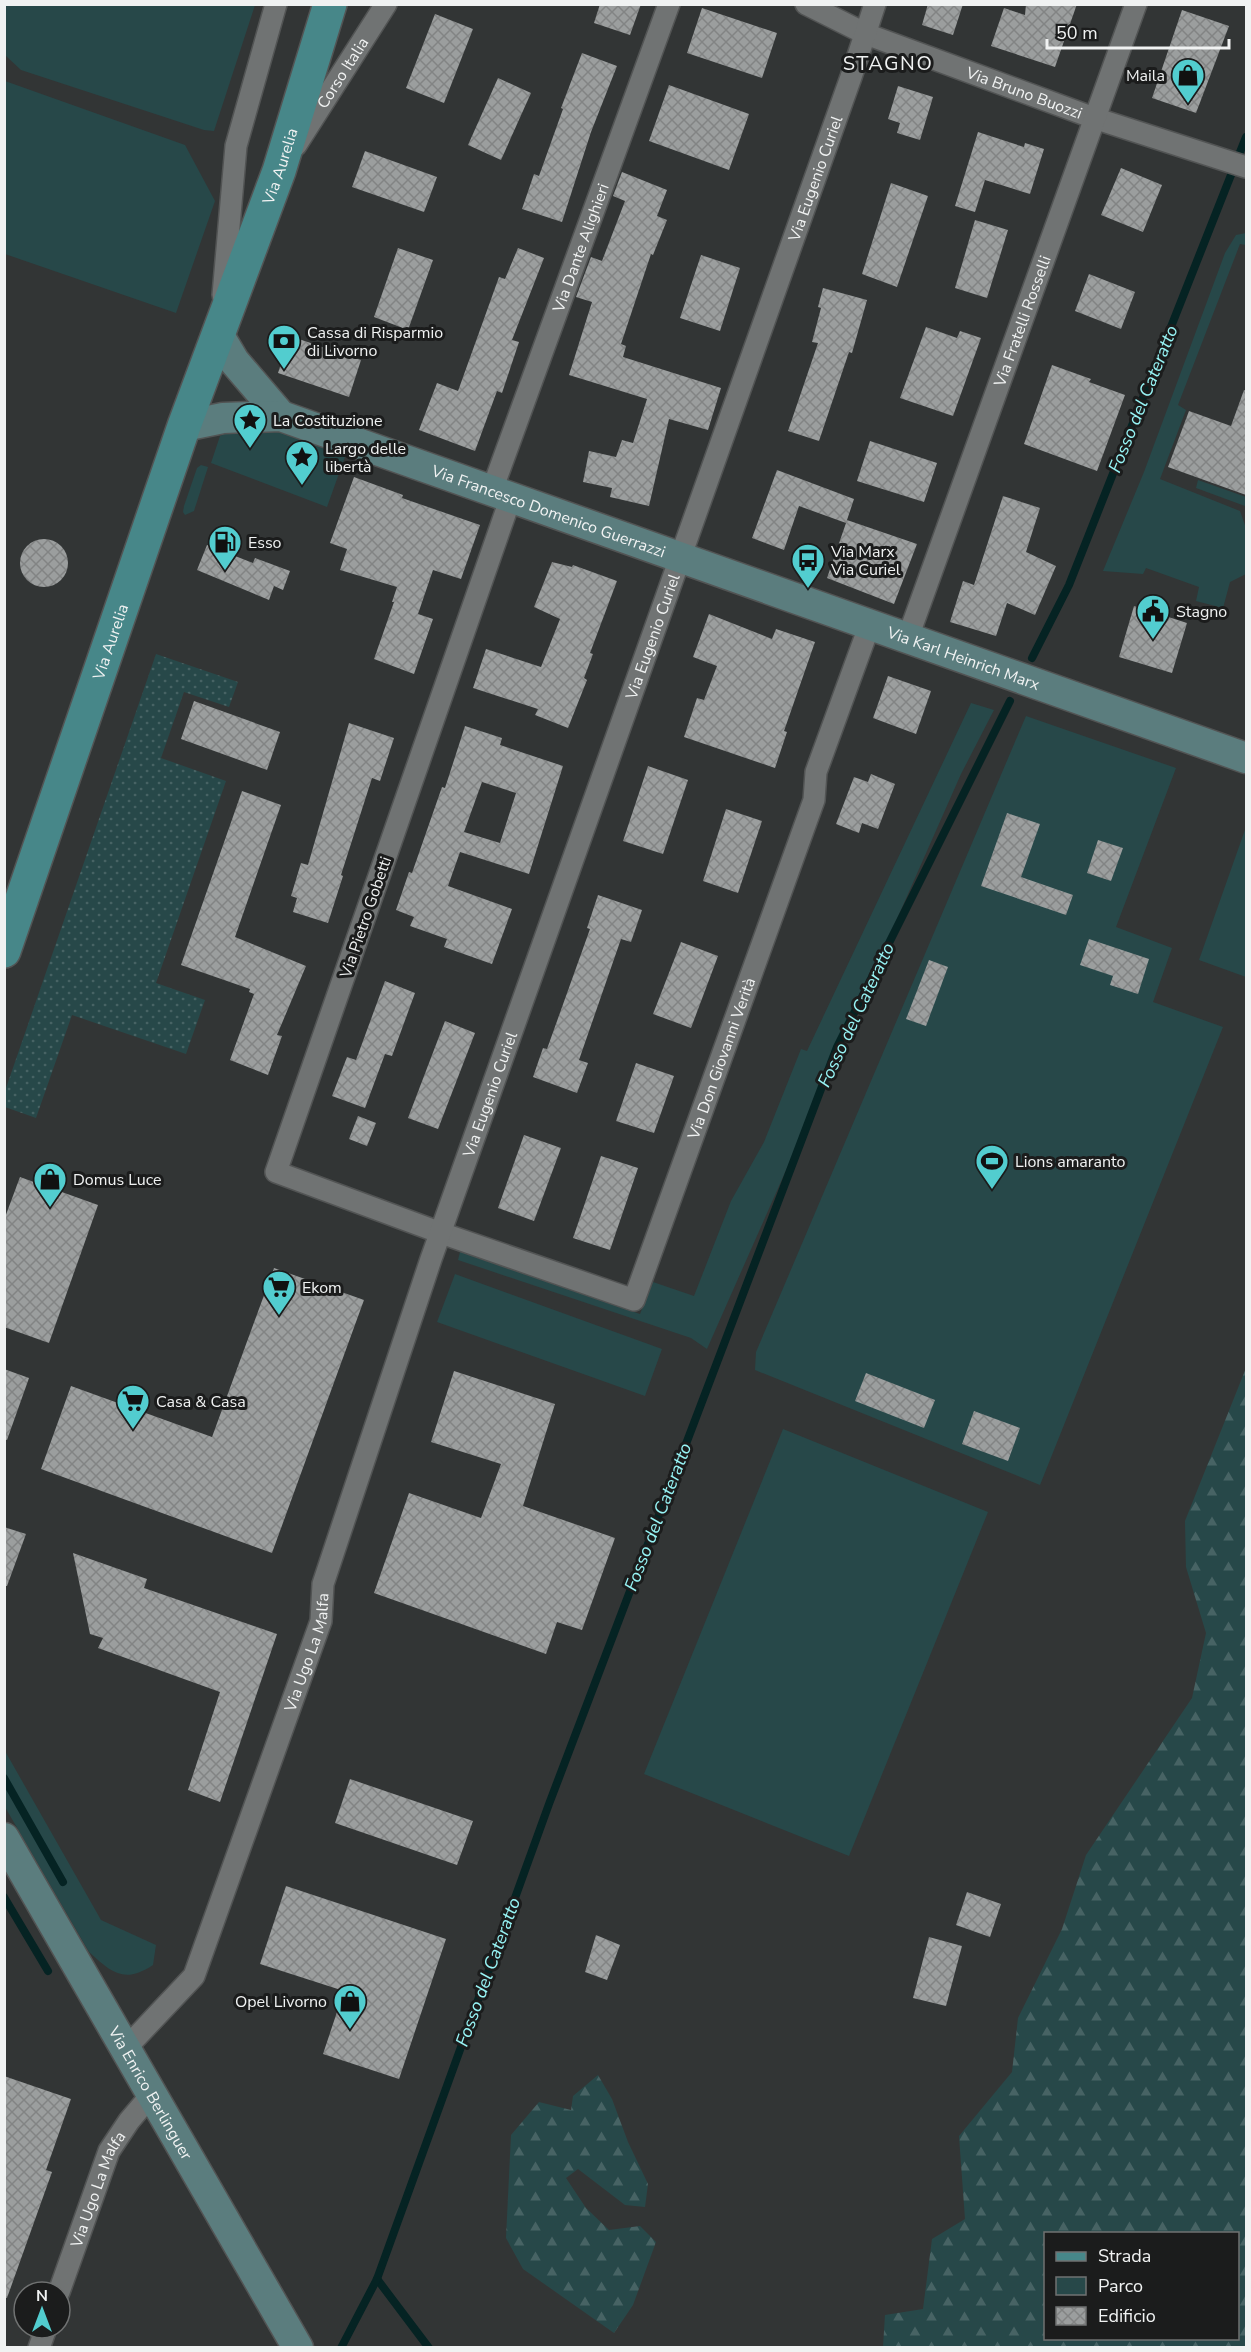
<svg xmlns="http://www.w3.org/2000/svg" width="1251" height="2352" font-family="'Nunito Sans',sans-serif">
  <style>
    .green { fill: #274849 }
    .forest { fill: url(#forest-firs); fill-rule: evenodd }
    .garden { fill: url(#garden-dots) }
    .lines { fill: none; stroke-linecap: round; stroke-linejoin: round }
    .stream { stroke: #052323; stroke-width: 8 }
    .building { fill: url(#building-cross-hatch); fill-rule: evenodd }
    .street-casing { stroke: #525454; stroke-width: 24 }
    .secondary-casing { stroke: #525454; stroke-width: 33 }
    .primary-casing { stroke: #525454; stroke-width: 36 }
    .street { stroke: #707373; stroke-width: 21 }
    .secondary { stroke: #5b7d7e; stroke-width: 30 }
    .primary { stroke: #478789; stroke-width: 33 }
    .labels { text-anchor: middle; stroke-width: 6; stroke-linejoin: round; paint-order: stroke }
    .street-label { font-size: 16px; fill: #f0f2f2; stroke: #1b1c1c }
    .poi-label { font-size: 16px; fill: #f0f2f2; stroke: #1b1c1c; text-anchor: start }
    .water-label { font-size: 18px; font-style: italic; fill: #97f4f5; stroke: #1b1c1c }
    .quarter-label { font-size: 20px; letter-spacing: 1.5px; fill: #f0f2f2; stroke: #1b1c1c }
  </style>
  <defs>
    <pattern id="forest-firs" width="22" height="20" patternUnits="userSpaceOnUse" patternTransform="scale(1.5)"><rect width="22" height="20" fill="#274849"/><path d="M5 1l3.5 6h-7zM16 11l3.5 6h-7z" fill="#476364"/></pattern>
    <pattern id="garden-dots" width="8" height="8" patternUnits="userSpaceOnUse" patternTransform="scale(1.5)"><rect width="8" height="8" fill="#274849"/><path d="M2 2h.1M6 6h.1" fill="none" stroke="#476364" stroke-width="1.8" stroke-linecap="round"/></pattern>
    <pattern id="building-cross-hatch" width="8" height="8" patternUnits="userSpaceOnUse" patternTransform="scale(1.5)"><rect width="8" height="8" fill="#9b9e9e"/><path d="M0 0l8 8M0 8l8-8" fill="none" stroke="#828484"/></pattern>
  </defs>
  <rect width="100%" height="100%" fill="#323535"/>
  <g class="green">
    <path d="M 5,4 L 255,4 L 255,5 L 214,131 L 204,130 L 21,70 L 5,55 Z"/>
    <path d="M 5,81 L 185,145 L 215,201 L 176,313 L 5,254 Z"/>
    <path d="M 1246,233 L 1246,245 L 1240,244 L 1178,405 L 1186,410 L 1160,479 L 1240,511 L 1246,528 L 1246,574 L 1230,582 L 1223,608 L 1196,601 L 1199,587 L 1146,568 L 1143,574 L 1103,571 L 1144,472 L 1225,253 L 1236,235 Z"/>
    <path d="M 280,430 L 346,454 L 327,507 L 211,463 L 220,436 L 232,431 Z"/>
    <path d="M 201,465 L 208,467 L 194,511 L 185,515 L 183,512 L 184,506 L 197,468 Z"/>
    <path d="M 1198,480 L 1246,497 L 1245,506 L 1196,488 Z"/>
    <path d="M 971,703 L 994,710 L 961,774 L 707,1349 L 691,1338 L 458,1260 L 460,1252 L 640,1314 L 653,1282 L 694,1296 L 731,1201 L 764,1142 L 801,1049 L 807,1051 Z"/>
    <path d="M 1026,716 L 1176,768 L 1116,927 L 1172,948 L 1153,1002 L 1223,1027 L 1040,1485 L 755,1370 L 756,1352 Z"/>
    <path d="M 1246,827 L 1246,977 L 1199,960 Z"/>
    <path d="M 455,1274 L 662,1349 L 645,1396 L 437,1322 Z"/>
    <path d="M 783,1429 L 988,1512 L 849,1856 L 644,1774 Z"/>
    <path d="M 5,1751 L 101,1920 L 156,1945 L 153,1965 C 124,1984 112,1973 89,1952 L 5,1807 Z"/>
  </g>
  <g class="forest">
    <path d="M 1246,1368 L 1246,2347 L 883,2347 L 885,2315 L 923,2309 L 932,2239 L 965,2219 L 959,2136 L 1012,2072 L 1018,2018 L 1062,1929 L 1086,1855 L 1192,1698 L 1206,1633 L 1186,1567 L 1185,1521 ZM 1046,2234 L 1238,2234 L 1238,2338 L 1046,2338 Z"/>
    <path d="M 598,2075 L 612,2099 L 628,2142 L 648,2184 L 645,2207 L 625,2205 L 578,2169 L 566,2178 L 586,2208 L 609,2230 L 640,2226 L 656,2242 L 633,2305 L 614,2333 L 523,2269 L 506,2238 L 511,2135 L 539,2102 L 571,2110 L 573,2096 Z"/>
  </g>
  <path class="garden" d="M 156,654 L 238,682 L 229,707 L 184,692 L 161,758 L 226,781 L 156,983 L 205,1000 L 186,1054 L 72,1015 L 36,1118 L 5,1107 L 5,1091 Z"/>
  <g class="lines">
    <g class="stream">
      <path d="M 1032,658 L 1069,585 L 1246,137"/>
      <path d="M 4,1778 L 63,1882"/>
      <path d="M 4,1897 L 48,1971"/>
      <path d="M 377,2279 L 429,2348"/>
      <path d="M 341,2348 L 377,2279 L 549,1804 L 837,1047 L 1010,701"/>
    </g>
  </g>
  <g class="building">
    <path d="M 600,4 L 641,4 L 630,35 L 594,23 Z"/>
    <path d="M 928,4 L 963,4 L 953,35 L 922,25 Z"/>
    <path d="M 1026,4 L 1077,4 L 1055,67 L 991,46 L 1004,8 L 1025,15 Z"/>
    <path d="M 702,8 L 777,33 L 762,78 L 687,53 Z"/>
    <path d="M 1182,10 L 1229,26 L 1196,113 L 1152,98 Z"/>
    <path d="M 435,14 L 473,29 L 444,103 L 406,88 Z"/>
    <path d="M 582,53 L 617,66 L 591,132 L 562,222 L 522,209 L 534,174 L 539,176 L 563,109 L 561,108 Z"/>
    <path d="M 498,78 L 531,93 L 501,160 L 468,145 Z"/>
    <path d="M 669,85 L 749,114 L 729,170 L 649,141 Z"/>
    <path d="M 898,86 L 933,97 L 920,140 L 897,133 L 900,123 L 888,119 Z"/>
    <path d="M 978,132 L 1024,147 L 1025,143 L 1044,149 L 1030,194 L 985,180 L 975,212 L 955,206 Z"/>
    <path d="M 365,151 L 437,177 L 424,212 L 352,187 Z"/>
    <path d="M 1121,168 L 1162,185 L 1143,232 L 1101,215 Z"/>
    <path d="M 622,172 L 667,190 L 657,216 L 667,220 L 653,255 L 651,254 L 621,344 L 626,346 L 623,357 L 721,388 L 708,430 L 669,419 L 649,506 L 610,497 L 612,488 L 583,482 L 589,451 L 616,457 L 622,440 L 633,443 L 647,399 L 569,375 L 592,302 L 576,297 L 591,257 L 602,261 L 625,201 L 613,196 Z"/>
    <path d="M 891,183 L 928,196 L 897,287 L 862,274 Z"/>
    <path d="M 975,220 L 1008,230 L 987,298 L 955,288 Z"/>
    <path d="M 398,248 L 433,260 L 408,330 L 374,317 Z"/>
    <path d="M 518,248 L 544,258 L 512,340 L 519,342 L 502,393 L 497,391 L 475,451 L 419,430 L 437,383 L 458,391 L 499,277 L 505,279 Z"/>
    <path d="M 701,255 L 740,268 L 720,331 L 680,318 Z"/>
    <path d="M 1089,274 L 1135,292 L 1121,329 L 1075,311 Z"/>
    <path d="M 823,288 L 867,300 L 852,353 L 849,352 L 819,441 L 788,431 L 818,343 L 812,342 L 821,308 L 818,307 Z"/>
    <path d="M 926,327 L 957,338 L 960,331 L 981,338 L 953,416 L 900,398 Z"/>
    <path d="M 290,336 L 361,360 L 349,397 L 278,373 Z"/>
    <path d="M 1052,365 L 1091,379 L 1089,382 L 1125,395 L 1097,471 L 1024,444 Z"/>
    <path d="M 1244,390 L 1246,391 L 1246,495 L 1168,467 L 1189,411 L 1231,426 Z"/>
    <path d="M 870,441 L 937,463 L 924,502 L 857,481 Z"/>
    <path d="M 777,470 L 854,499 L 847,520 L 917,544 L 894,604 L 827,578 L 846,523 L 799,506 L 784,550 L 752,538 Z"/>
    <path d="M 354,477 L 403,495 L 402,498 L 480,525 L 461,579 L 433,570 L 418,614 L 433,619 L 414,674 L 374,659 L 394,602 L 392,602 L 397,587 L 340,570 L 347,549 L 330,543 Z"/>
    <path d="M 1003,496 L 1040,508 L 1026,552 L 1056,566 L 1035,615 L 1007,603 L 996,636 L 950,622 L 963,581 L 974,585 Z"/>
    <circle cx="44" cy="563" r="24"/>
    <path d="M 207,545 L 253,563 L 255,558 L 290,571 L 283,590 L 274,586 L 269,600 L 197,570 Z"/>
    <path d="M 552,562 L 572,567 L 573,565 L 617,581 L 590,653 L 593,654 L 584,678 L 587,680 L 568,728 L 535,715 L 538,709 L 473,688 L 486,649 L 541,667 L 560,619 L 534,607 Z"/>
    <path d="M 1134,606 L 1187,623 L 1172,673 L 1119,657 Z"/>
    <path d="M 709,614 L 772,639 L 776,629 L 815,642 L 784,731 L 787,732 L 775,768 L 684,737 L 697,698 L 704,700 L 717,666 L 693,657 Z"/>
    <path d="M 888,676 L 931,691 L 916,734 L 873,718 Z"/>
    <path d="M 194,701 L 280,732 L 267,770 L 181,739 Z"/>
    <path d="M 349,723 L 394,738 L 380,781 L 372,778 L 341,875 L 343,876 L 328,923 L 293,912 L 297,898 L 291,896 L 301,863 L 308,865 Z"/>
    <path d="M 465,726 L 502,738 L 500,745 L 563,766 L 529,874 L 460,852 L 448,886 L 512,909 L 492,964 L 444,947 L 447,939 L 410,926 L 414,917 L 396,910 L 409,872 L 412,873 L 442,787 L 445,788 ZM 482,782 L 516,793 L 500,843 L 464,832 Z"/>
    <path d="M 648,766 L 688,780 L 663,854 L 623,841 Z"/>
    <path d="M 871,774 L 895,784 L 878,829 L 862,823 L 859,833 L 836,824 L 854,777 L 868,782 Z"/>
    <path d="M 242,791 L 281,805 L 235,937 L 306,966 L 277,1035 L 282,1036 L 268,1075 L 230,1060 L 254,994 L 249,992 L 250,989 L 181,965 Z"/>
    <path d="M 726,809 L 762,821 L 738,893 L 703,881 Z"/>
    <path d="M 1007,813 L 1040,824 L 1021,877 L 1073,895 L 1066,915 L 981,886 Z"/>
    <path d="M 1098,840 L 1123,848 L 1111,881 L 1087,873 Z"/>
    <path d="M 598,895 L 642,910 L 631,942 L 621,939 L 579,1060 L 588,1063 L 577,1093 L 533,1077 L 543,1048 L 547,1049 L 590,929 L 587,928 Z"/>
    <path d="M 1089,939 L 1149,959 L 1138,994 L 1110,985 L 1113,976 L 1080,965 Z"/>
    <path d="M 681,942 L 718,956 L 691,1028 L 653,1014 Z"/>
    <path d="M 929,960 L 948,967 L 926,1026 L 906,1019 Z"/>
    <path d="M 385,981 L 415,993 L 392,1056 L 385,1054 L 365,1108 L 332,1096 L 347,1057 L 356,1060 Z"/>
    <path d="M 445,1021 L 475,1033 L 438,1129 L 408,1118 Z"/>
    <path d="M 636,1063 L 674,1076 L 654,1133 L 616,1121 Z"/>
    <path d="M 358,1116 L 376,1123 L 367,1146 L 349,1139 Z"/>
    <path d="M 524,1135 L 561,1148 L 534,1221 L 498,1208 Z"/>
    <path d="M 601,1156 L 638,1168 L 610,1250 L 573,1238 Z"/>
    <path d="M 20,1177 L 98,1205 L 49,1343 L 4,1327 L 4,1220 Z"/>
    <path d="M 274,1268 L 364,1300 L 272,1553 L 41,1469 L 71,1386 L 212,1437 Z"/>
    <path d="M 4,1369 L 29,1378 L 7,1440 L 4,1439 Z"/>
    <path d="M 454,1371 L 555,1404 L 523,1506 L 615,1538 L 582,1630 L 557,1622 L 546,1654 L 374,1593 L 409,1493 L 481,1518 L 501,1464 L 431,1442 Z"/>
    <path d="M 866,1373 L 935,1400 L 924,1428 L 855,1401 Z"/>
    <path d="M 974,1411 L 1020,1428 L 1008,1461 L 962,1444 Z"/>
    <path d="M 4,1527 L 26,1534 L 7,1586 L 4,1586 Z"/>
    <path d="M 73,1553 L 147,1579 L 144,1588 L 277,1634 L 220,1802 L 188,1790 L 220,1692 L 98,1648 L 103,1638 L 90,1634 Z"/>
    <path d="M 350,1779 L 473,1821 L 457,1865 L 335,1823 Z"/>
    <path d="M 286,1886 L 446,1939 L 399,2079 L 323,2054 L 344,1991 L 260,1964 Z"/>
    <path d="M 967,1892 L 1001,1904 L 990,1937 L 956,1925 Z"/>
    <path d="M 596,1935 L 620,1945 L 607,1980 L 585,1972 Z"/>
    <path d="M 929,1937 L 962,1946 L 946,2006 L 913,1998 Z"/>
    <path d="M 4,2076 L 71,2099 L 46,2170 L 52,2172 L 7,2298 L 4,2298 Z"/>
  </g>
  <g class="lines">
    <defs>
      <g id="street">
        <path id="s1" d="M 806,4 L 866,34 L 1094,118 L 1246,167"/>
        <path id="s2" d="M 296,145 L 386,4"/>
        <path d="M 223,295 L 236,146 L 276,4"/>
        <path id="s3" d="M 492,490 L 669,4"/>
        <path id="s4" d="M 511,497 L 276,1172 L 441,1233 L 634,1300 L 814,800 L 816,772 L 870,624"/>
        <path id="s5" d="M 908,637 L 1136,4"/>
        <path id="s6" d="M 127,2047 L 194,1976 L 321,1621 L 323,1584 L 431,1259 L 851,77 L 875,4"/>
        <path id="s7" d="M 59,2292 L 109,2151 L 129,2121 L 151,2095"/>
        <path d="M 39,2348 L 46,2328"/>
      </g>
      <g id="secondary">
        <path d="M 218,334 L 234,361 L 281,416"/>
        <path id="s8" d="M 184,426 L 223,418 L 281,416 L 1246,758"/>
        <path id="s9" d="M 4,1838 L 298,2348"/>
      </g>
      <g id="primary">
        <path id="s10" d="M 4,951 L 184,426 L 279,171 L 330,4"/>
      </g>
    </defs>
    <use href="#street" class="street-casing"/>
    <use href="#secondary" class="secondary-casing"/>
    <use href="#primary" class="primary-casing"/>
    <use href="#street" class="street"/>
    <use href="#secondary" class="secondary"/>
    <use href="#primary" class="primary"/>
  </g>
  <defs>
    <symbol id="shop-pin" viewBox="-11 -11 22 30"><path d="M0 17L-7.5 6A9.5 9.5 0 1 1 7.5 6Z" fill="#52cdcf" stroke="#1b1c1c"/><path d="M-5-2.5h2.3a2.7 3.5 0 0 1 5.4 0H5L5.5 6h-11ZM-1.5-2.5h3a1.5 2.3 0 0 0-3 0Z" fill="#111"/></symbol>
    <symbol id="bank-pin" viewBox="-11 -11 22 30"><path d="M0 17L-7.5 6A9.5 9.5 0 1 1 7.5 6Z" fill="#52cdcf" stroke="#1b1c1c"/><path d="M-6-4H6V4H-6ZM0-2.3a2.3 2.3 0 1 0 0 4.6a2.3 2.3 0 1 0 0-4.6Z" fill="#111"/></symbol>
    <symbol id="sight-pin" viewBox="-11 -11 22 30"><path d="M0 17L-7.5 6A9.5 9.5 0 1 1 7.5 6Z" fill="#52cdcf" stroke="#1b1c1c"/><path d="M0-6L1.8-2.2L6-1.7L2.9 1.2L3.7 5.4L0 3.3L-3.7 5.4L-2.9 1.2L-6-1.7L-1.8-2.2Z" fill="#111"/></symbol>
    <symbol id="fuel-pin" viewBox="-11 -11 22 30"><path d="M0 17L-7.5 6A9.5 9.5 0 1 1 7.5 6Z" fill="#52cdcf" stroke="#1b1c1c"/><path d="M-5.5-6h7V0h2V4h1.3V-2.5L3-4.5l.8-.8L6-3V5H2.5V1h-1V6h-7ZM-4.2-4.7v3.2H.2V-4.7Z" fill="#111"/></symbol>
    <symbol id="bus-pin" viewBox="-11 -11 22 30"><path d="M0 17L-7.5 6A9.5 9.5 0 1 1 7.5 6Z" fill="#52cdcf" stroke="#1b1c1c"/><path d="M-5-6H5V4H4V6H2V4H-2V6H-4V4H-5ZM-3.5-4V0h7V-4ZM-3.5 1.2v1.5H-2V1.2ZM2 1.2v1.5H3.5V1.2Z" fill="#111"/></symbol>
    <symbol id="civic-pin" viewBox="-11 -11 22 30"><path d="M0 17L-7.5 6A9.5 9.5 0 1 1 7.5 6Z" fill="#52cdcf" stroke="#1b1c1c"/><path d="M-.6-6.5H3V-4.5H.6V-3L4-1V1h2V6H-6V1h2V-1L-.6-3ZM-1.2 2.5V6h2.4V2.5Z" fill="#111"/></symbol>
    <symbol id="stadium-pin" viewBox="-11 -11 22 30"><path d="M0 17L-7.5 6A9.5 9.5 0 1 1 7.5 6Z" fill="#52cdcf" stroke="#1b1c1c"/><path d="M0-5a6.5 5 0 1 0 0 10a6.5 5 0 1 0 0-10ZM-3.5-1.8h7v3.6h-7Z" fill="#111"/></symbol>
    <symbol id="supermarket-pin" viewBox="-11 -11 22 30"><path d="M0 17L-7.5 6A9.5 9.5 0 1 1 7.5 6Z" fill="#52cdcf" stroke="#1b1c1c"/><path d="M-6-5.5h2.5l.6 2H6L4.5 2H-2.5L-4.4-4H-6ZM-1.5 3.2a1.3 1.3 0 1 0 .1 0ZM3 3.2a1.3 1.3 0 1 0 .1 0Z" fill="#111"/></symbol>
  </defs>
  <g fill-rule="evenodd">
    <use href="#shop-pin" x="1169" y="56" width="38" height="52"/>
    <use href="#bank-pin" x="265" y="322" width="38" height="52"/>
    <use href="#sight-pin" x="231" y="401" width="38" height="52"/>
    <use href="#sight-pin" x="283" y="438" width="38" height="52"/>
    <use href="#fuel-pin" x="206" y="523" width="38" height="52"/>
    <use href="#bus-pin" x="789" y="541" width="38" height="52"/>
    <use href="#civic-pin" x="1134" y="592" width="38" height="52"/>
    <use href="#stadium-pin" x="973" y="1142" width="38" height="52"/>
    <use href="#shop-pin" x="31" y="1160" width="38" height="52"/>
    <use href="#supermarket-pin" x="260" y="1268" width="38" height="52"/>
    <use href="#supermarket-pin" x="114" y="1382" width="38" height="52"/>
    <use href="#shop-pin" x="331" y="1982" width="38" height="52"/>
  </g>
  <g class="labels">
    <g class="street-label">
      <text dy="6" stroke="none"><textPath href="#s2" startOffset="86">Corso Italia</textPath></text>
      <text dy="6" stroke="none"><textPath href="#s1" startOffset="236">Via Bruno Buozzi</textPath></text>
      <text dy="6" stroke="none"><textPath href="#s10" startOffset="832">Via Aurelia</textPath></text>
      <text dy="6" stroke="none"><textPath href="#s6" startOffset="2001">Via Eugenio Curiel</textPath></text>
      <text dy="6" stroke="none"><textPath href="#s3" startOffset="258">Via Dante Alighieri</textPath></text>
      <text dy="6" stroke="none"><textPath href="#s5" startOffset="336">Via Fratelli Rosselli</textPath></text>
      <text dy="6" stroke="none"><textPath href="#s8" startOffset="382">Via Francesco Domenico Guerrazzi</textPath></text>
      <text dy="6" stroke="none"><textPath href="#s6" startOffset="1515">Via Eugenio Curiel</textPath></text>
      <text dy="6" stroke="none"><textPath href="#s10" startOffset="327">Via Aurelia</textPath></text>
      <text dy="6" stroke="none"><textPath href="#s8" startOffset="822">Via Karl Heinrich Marx</textPath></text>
      <text transform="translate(365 917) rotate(-71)" y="6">Via Pietro Gobetti</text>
      <text dy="6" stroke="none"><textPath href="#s4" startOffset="1352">Via Don Giovanni Verità</textPath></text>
      <text dy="6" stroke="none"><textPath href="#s6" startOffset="1029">Via Eugenio Curiel</textPath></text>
      <text dy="6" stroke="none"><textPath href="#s6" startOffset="441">Via Ugo La Malfa</textPath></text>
      <text dy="6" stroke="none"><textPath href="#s9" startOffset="294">Via Enrico Berlinguer</textPath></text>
      <text dy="6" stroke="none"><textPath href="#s7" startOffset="110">Via Ugo La Malfa</textPath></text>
    </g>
    <g class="poi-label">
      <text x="1165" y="81" text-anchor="end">Maila</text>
      <text x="307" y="338">Cassa di Risparmio<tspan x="307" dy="18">di Livorno</tspan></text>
      <text x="273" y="426">La Costituzione</text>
      <text x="325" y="454">Largo delle<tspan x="325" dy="18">libertà</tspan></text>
      <text x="248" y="548">Esso</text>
      <text x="831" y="557">Via Marx<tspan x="831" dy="18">Via Curiel</tspan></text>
      <text x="1176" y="617">Stagno</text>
      <text x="1015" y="1167">Lions amaranto</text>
      <text x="73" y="1185">Domus Luce</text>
      <text x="302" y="1293">Ekom</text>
      <text x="156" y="1407">Casa &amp; Casa</text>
      <text x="327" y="2007" text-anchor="end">Opel Livorno</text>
    </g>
    <g class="water-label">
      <text transform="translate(1143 399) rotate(-68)" y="6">Fosso del Cateratto</text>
      <text transform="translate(856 1015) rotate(-65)" y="6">Fosso del Cateratto</text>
      <text transform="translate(658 1517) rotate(-69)" y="6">Fosso del Cateratto</text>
      <text transform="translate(488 1972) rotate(-70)" y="6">Fosso del Cateratto</text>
    </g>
    <g class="quarter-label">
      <text x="888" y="70">STAGNO</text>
    </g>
  </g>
  <rect width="1251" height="2352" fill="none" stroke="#f0f2f2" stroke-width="12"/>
  <rect x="1044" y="2232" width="195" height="108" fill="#1b1c1c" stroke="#707272" stroke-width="1.5"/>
  <rect x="1056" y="2252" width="30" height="9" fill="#478789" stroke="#707272" stroke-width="1.5"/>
  <text x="1098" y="2262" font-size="18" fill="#f0f2f2">Strada</text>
  <rect x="1056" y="2277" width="30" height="18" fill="#274849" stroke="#707272" stroke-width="1.5"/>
  <text x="1098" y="2292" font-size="18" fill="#f0f2f2">Parco</text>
  <rect x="1056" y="2307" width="30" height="18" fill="url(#building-cross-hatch)" stroke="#707272" stroke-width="1.5"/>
  <text x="1098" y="2322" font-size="18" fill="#f0f2f2">Edificio</text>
  <g transform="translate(42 2310)"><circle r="28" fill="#1b1c1c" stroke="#707272" stroke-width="1.5"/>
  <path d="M0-4.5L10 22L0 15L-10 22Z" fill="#52cdcf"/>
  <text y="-9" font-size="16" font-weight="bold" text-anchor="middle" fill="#f0f2f2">N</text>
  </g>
  <path d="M1047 39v9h182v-9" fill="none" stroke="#f0f2f2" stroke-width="3"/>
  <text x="1056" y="39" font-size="18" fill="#f0f2f2" stroke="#1b1c1c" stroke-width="4.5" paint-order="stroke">50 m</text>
</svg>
